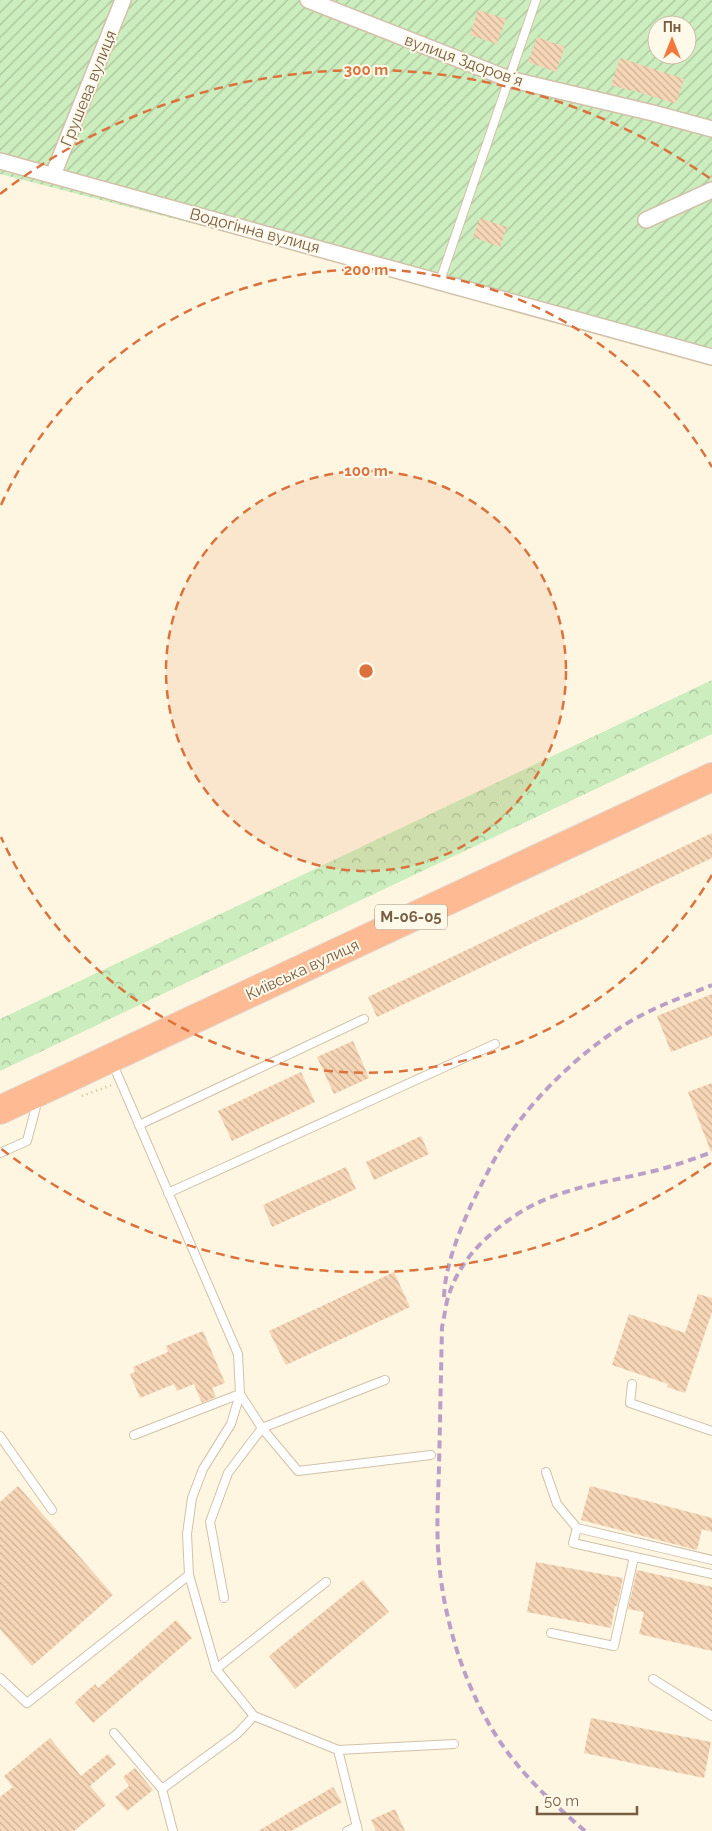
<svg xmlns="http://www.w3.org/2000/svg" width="712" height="1831" font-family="Raleway,sans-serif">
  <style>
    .forest { fill: url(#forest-crowns) }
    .garden { fill: url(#garden-furrows); fill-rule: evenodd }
    .building { fill: url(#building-back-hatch) }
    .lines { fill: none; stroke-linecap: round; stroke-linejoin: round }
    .lane-casing { stroke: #d2c1a9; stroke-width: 10 }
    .street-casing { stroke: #d2c1a9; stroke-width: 18 }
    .highway-casing { stroke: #e1dbd6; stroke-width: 30 }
    .path { stroke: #dbba99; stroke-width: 2.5; stroke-dasharray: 1 4; stroke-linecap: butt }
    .lane { stroke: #fff; stroke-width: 8 }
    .street { stroke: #fff; stroke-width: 15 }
    .highway { stroke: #feba92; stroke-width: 28 }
    .rail { stroke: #ba9fc8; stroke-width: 4; stroke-dasharray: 8 5; stroke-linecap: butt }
    .ring { fill: none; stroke: #db723d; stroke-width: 2.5; stroke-dasharray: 9 6 }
    .labels { text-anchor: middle; stroke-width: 4; stroke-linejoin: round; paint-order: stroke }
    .shield { fill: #fff9e9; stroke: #a08c76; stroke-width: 1 }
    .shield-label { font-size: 15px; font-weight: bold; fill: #785d45 }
    .street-label { font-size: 16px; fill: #785d45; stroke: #fff9e9 }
    .centre { fill: #db723d; stroke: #fff9e9; stroke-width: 2.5 }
    .ring-label { font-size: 15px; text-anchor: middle; font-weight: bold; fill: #db723d; stroke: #fff9e9; stroke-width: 4; stroke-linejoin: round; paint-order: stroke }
  </style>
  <defs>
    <pattern id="forest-crowns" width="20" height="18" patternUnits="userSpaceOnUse" patternTransform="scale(1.25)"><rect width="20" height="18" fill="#ccedbe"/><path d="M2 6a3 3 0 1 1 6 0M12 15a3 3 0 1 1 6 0" fill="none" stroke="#aac39c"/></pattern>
    <pattern id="garden-furrows" width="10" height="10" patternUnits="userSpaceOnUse" patternTransform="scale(1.25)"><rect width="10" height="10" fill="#ccedbe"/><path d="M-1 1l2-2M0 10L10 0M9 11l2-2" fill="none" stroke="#aac39c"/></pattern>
    <pattern id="building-back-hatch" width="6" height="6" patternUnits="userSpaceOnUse" patternTransform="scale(1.25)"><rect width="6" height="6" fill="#f6d6b6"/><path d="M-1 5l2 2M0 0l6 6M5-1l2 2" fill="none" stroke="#ccb196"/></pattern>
  </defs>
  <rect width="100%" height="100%" fill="#fef6e1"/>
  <path class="forest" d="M 712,680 L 712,734 L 0,1071 L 0,1019 Z"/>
  <path class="garden" d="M 0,0 L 712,0 L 712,360 L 612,336 L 300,251 L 0,174 ZM 657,25 L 687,25 L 687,55 L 657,55 Z"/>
  <g class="building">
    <path d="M 478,10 L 506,19 L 497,44 L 470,35 Z"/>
    <path d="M 537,37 L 565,47 L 556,72 L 528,62 Z"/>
    <path d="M 620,58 L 684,79 L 676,104 L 632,90 L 632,91 L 611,85 Z"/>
    <path d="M 480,218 L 507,227 L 500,247 L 473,237 Z"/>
    <path d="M 712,833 L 712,858 L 377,1017 L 368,997 Z"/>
    <path d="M 712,994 L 712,1036 L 671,1052 L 657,1016 Z"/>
    <path d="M 353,1041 L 369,1078 L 334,1094 L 317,1057 Z"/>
    <path d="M 301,1072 L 315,1102 L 232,1141 L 218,1111 Z"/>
    <path d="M 712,1083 L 712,1151 L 711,1152 L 688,1092 Z"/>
    <path d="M 421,1136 L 429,1154 L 374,1180 L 366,1162 Z"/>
    <path d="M 346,1167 L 356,1189 L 272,1227 L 263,1205 Z"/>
    <path d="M 394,1272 L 410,1307 L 286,1365 L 269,1331 Z"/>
    <path d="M 698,1294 L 712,1298 L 712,1312 L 685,1393 L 667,1387 L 668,1384 L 612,1365 L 629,1314 L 685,1333 Z"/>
    <path d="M 203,1331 L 225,1383 L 212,1388 L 216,1397 L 202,1403 L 194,1384 L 177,1391 L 174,1384 L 140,1398 L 130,1374 L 135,1372 L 133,1367 L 168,1352 L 166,1346 Z"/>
    <path d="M 18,1486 L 113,1595 L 32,1666 L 0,1629 L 0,1502 Z"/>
    <path d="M 590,1486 L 712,1518 L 712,1532 L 702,1529 L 697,1550 L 581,1520 Z"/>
    <path d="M 536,1562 L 623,1578 L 617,1606 L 615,1606 L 611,1628 L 527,1612 Z"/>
    <path d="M 637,1570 L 712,1587 L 712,1651 L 639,1634 L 644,1612 L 628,1609 Z"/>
    <path d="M 363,1580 L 389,1612 L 295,1689 L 269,1656 Z"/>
    <path d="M 176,1620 L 192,1638 L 93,1723 L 75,1702 L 95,1684 L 98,1688 Z"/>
    <path d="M 591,1718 L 711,1742 L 704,1778 L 584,1753 Z"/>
    <path d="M 50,1738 L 81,1776 L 108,1754 L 116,1764 L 90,1786 L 106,1805 L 74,1831 L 0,1831 L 0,1797 L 13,1787 L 4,1776 Z"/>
    <path d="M 135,1768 L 153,1790 L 127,1811 L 115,1797 L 129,1786 L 123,1777 Z"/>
    <path d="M 333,1787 L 342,1802 L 291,1831 L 258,1831 Z"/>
    <path d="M 395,1809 L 405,1831 L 376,1831 L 371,1820 Z"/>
  </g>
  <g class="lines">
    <defs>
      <g id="lane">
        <path d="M 440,281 L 536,0"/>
        <path d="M 112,1062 L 238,1354 L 240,1394 L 231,1424 L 203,1469 L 192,1498 L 187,1534 L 189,1575 L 216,1669 L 254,1716 L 338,1750 L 454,1744"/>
        <path d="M 139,1125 L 364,1019"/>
        <path d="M 0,1153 L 27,1141 L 38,1099"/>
        <path d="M 168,1193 L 495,1044"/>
        <path d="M 632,1384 L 630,1403 L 712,1431"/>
        <path d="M 134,1435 L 240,1394 L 262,1428 L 385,1380"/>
        <path d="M 0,1436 L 52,1510"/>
        <path d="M 546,1472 L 557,1504 L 577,1528 L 712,1560"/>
        <path d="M 577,1528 L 573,1543 L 712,1574"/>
        <path d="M 224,1598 L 210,1522 L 228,1473 L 262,1428 L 298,1471 L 431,1455"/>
        <path d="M 551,1633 L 614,1646 L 634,1557"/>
        <path d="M 216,1669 L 326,1582"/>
        <path d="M 0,1678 L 27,1703 L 189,1575"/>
        <path d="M 653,1679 L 712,1716"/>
        <path d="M 114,1733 L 162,1789 L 237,1734 L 254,1716"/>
        <path d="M 338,1750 L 358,1831"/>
        <path d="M 162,1789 L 173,1831"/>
        <path d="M 347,1831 L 357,1826"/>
      </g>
      <g id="street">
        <path d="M 308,0 L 509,79 L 653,113 L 712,129"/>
        <path d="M 0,161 L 712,357"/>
        <path d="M 53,175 L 123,0"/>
        <path d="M 646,220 L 712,190"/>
      </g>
      <path id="highway" d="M 0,1110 L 712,777"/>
    </defs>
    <use href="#lane" class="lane-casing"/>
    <use href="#street" class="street-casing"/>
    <use href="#highway" class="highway-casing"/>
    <path class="path" d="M 82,1096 L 112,1085"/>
    <use href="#lane" class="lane"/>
    <use href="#street" class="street"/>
    <use href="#highway" class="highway"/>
    <g class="rail">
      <path d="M 444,1297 C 445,1266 459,1232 472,1203 C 483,1182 493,1160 506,1140 C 536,1093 593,1040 642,1015 C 665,1003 688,995 712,985"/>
      <path d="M 585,1831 C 553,1804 520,1773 497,1737 C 465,1688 444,1621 439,1562 C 436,1531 438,1499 439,1468 C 440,1421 441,1374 442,1327 C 444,1319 445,1310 447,1301 C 454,1275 469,1253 490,1235 C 542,1188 593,1186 658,1170 C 676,1165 694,1159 712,1152"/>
    </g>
  </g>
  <circle cx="366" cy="671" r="200" fill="#db723d" fill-opacity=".12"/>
  <g class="ring">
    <circle cx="366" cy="671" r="200"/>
    <path d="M712 875A401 401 0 0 1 1 837M1 505A401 401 0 0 1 712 467"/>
    <path d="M711 1163A601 601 0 0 1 0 1148M0 194A601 601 0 0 1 711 179"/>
  </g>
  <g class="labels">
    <rect class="shield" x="375" y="904.5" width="72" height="25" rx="4"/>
    <g class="shield-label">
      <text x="411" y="922">М-06-05</text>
    </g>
    <g class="street-label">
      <text transform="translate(464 60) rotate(20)" y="6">вулиця Здоровʼя</text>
      <text transform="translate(88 88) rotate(-68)" y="6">Грушева вулиця</text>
      <text transform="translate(255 230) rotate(15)" y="6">Водогінна вулиця</text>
      <text transform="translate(302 969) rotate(-25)" y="6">Київська вулиця</text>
    </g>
  </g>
  <circle cx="366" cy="671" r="8" class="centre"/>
  <g class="ring-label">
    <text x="366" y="75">300 m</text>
    <text x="366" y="275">200 m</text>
    <text x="366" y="476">100 m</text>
  </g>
  <g transform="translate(672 40)"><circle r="24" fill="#fff9e9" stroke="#c9bba7"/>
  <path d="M0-4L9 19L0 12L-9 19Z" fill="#f4773b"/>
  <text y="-8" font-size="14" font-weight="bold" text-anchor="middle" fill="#785d45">Пн</text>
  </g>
  <path d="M537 1806v8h100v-8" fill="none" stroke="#785d45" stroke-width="2.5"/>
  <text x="544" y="1806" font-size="15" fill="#785d45" stroke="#fff9e9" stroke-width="4" paint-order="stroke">50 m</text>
</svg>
